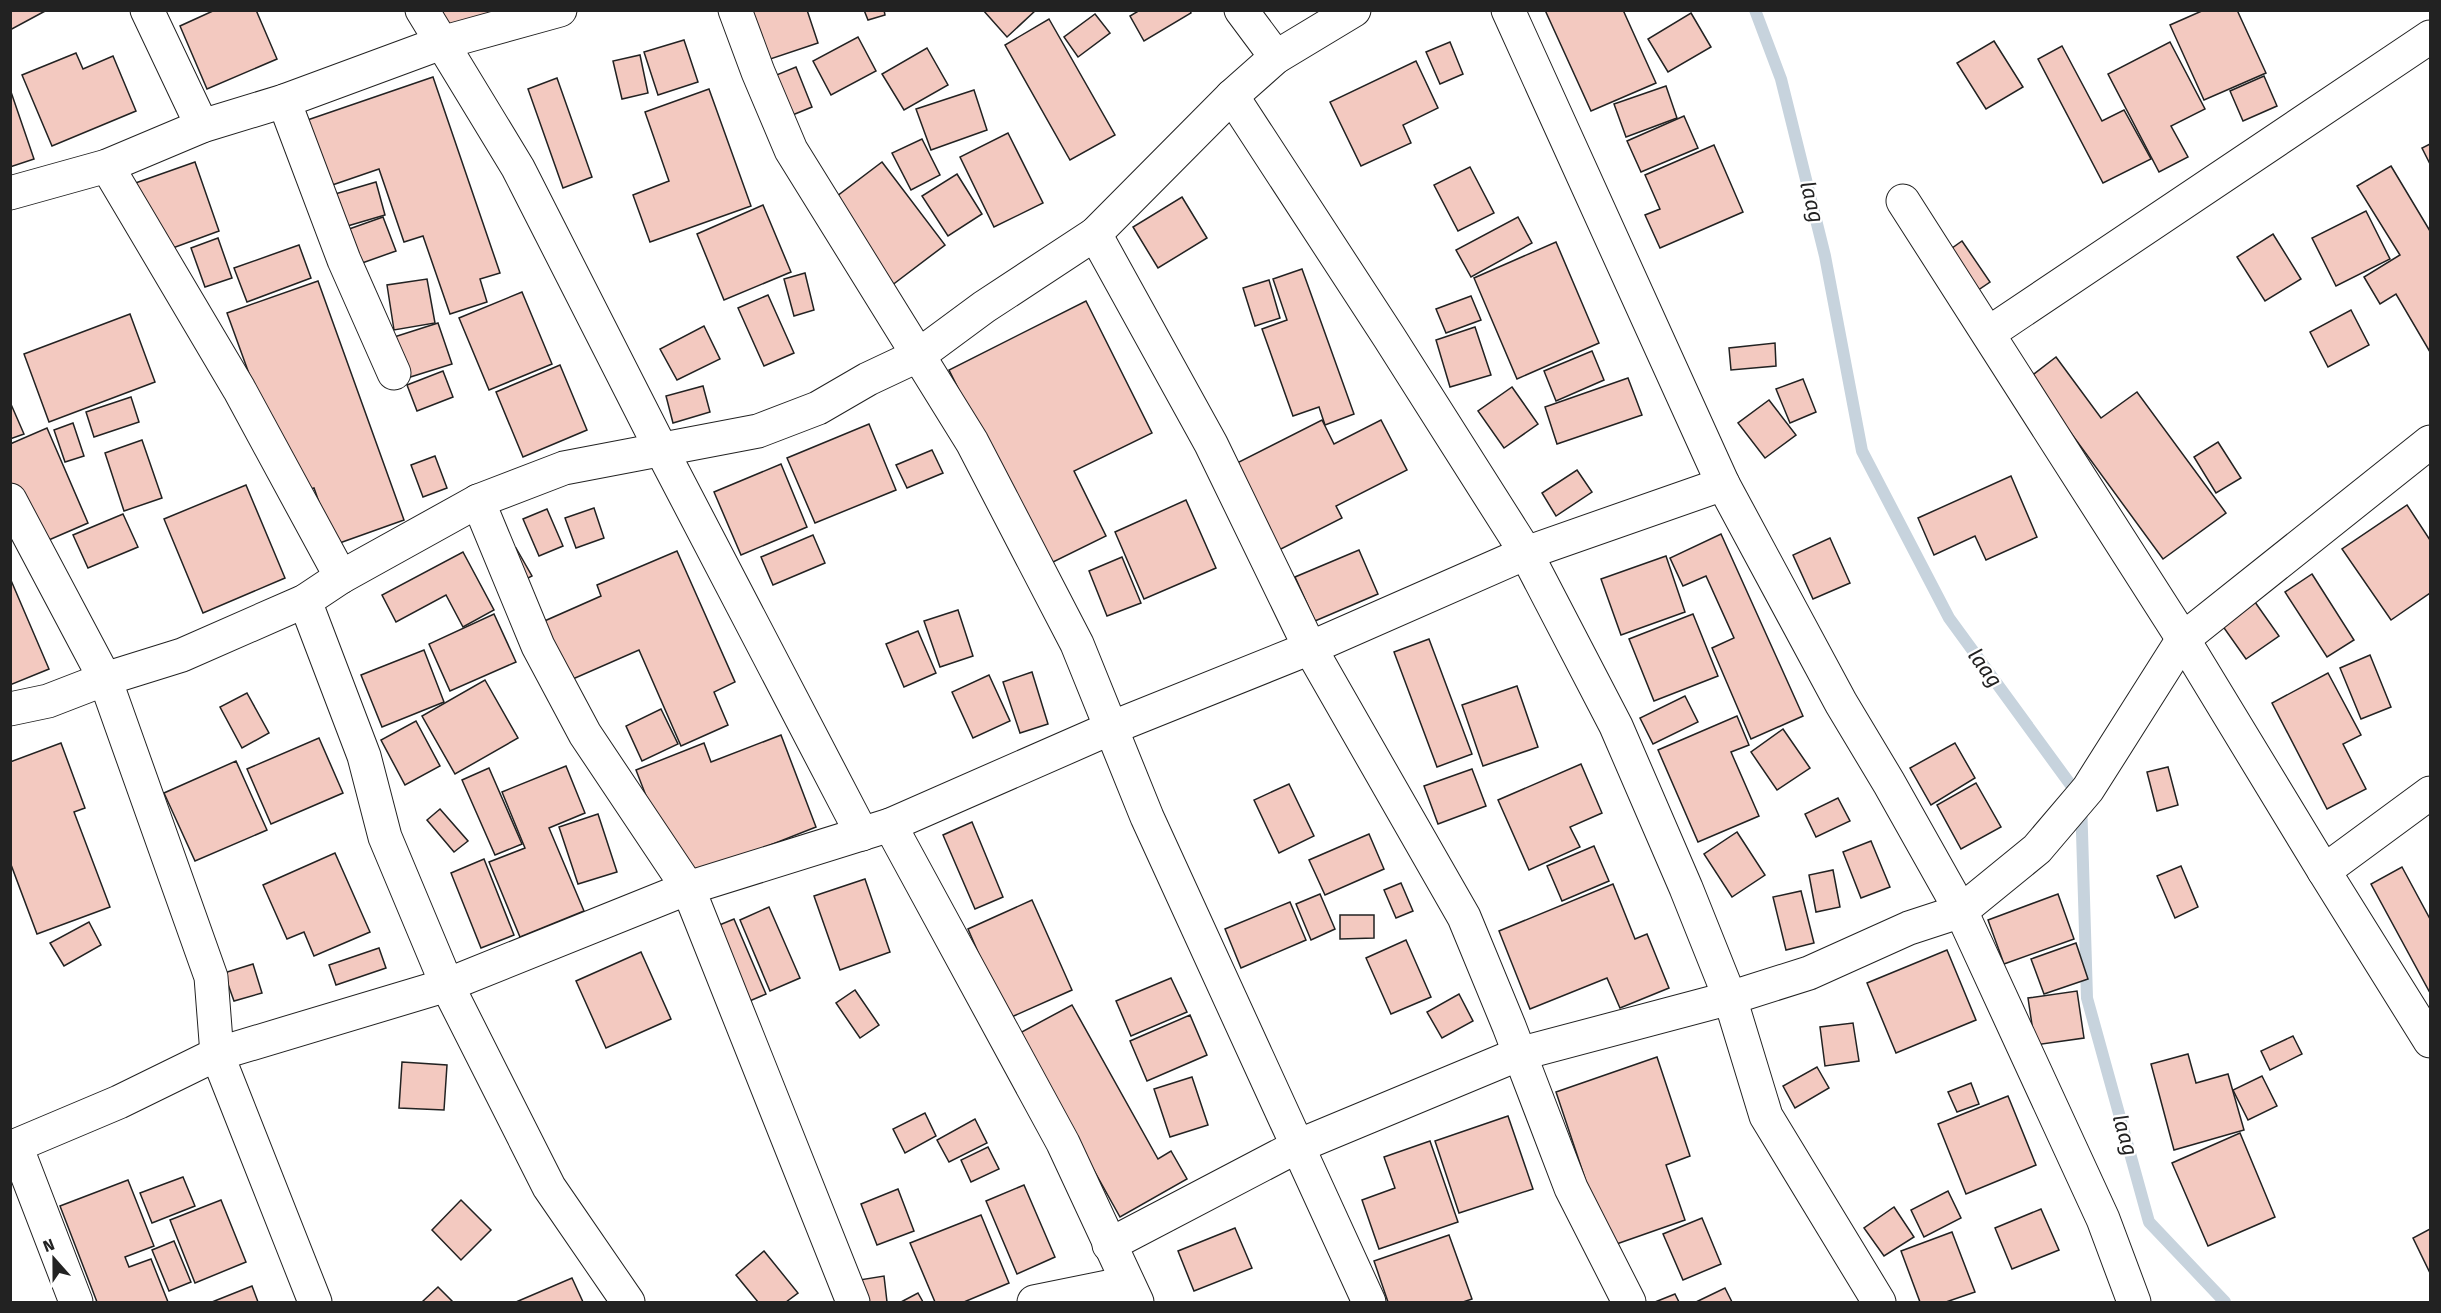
<svg xmlns="http://www.w3.org/2000/svg" width="2441" height="1313" font-family="'Fira Sans',sans-serif">
  <style>
    .lines { fill: none; stroke-linecap: round; stroke-linejoin: round }
    .stream { stroke: #c7d3dd; stroke-width: 12 }
    .building { fill: #f3c9c0; stroke: #222; stroke-width: 1.5 }
    .minor-casing { stroke: #222; stroke-width: 35 }
    .minor { stroke: #fff; stroke-width: 33 }
    .labels { text-anchor: middle; stroke-width: 4.5; stroke-linejoin: round; paint-order: stroke }
    .water-label { font-size: 21px; font-style: italic; fill: #222; stroke: #fff }
  </style>
  <rect width="100%" height="100%" fill="#fff"/>
  <g class="lines">
    <path class="stream" d="M 1755,10 L 1781,79 L 1825,256 L 1862,451 L 1949,618 L 2081,799 L 2087,998 L 2149,1222 L 2225,1302"/>
  </g>
  <g class="building">
    <path d="M 10,10 L 47,10 L 10,30 Z"/>
    <path d="M 215,10 L 256,10 L 277,59 L 207,89 L 180,26 Z"/>
    <path d="M 441,10 L 496,10 L 451,32 Z"/>
    <path d="M 740,10 L 807,10 L 818,43 L 758,63 Z"/>
    <path d="M 864,10 L 884,10 L 885,15 L 868,20 Z"/>
    <path d="M 983,10 L 1036,10 L 1007,37 Z"/>
    <path d="M 1140,10 L 1190,10 L 1191,13 L 1144,41 L 1130,16 Z"/>
    <path d="M 1545,10 L 1623,10 L 1656,83 L 1591,111 Z"/>
    <path d="M 2204,10 L 2237,10 L 2266,73 L 2204,100 L 2170,25 Z"/>
    <path d="M 1691,13 L 1711,47 L 1668,72 L 1648,39 Z"/>
    <path d="M 1095,14 L 1110,33 L 1078,57 L 1064,37 Z"/>
    <path d="M 1049,19 L 1115,135 L 1070,160 L 1005,45 Z"/>
    <path d="M 858,37 L 876,71 L 831,95 L 813,61 Z"/>
    <path d="M 684,40 L 698,82 L 658,95 L 644,52 Z"/>
    <path d="M 1994,41 L 2023,87 L 1986,109 L 1957,63 Z"/>
    <path d="M 1450,42 L 1463,74 L 1440,84 L 1426,52 Z"/>
    <path d="M 2170,42 L 2205,109 L 2171,126 L 2188,157 L 2159,172 L 2108,74 Z"/>
    <path d="M 2062,46 L 2102,121 L 2124,110 L 2151,159 L 2103,183 L 2038,59 Z"/>
    <path d="M 927,48 L 948,85 L 904,110 L 882,74 Z"/>
    <path d="M 76,53 L 83,69 L 113,56 L 136,111 L 52,146 L 22,75 Z"/>
    <path d="M 640,55 L 648,93 L 622,99 L 613,61 Z"/>
    <path d="M 1416,61 L 1438,108 L 1403,125 L 1411,143 L 1361,166 L 1330,102 Z"/>
    <path d="M 796,67 L 812,107 L 773,123 L 757,83 Z"/>
    <path d="M 2264,76 L 2277,106 L 2243,121 L 2230,91 Z"/>
    <path d="M 433,77 L 500,273 L 480,279 L 487,302 L 450,314 L 423,236 L 404,242 L 379,169 L 309,193 L 287,127 Z"/>
    <path d="M 557,78 L 592,177 L 563,188 L 528,89 Z"/>
    <path d="M 1666,86 L 1677,118 L 1626,137 L 1614,104 Z"/>
    <path d="M 10,89 L 34,159 L 10,167 Z"/>
    <path d="M 709,89 L 751,206 L 650,242 L 633,195 L 669,181 L 645,112 Z"/>
    <path d="M 974,90 L 987,130 L 931,150 L 916,109 Z"/>
    <path d="M 1684,116 L 1698,148 L 1641,172 L 1627,141 Z"/>
    <path d="M 1008,133 L 1043,203 L 994,227 L 960,157 Z"/>
    <path d="M 922,139 L 940,175 L 911,190 L 892,153 Z"/>
    <path d="M 2430,144 L 2430,164 L 2422,148 Z"/>
    <path d="M 1714,145 L 1743,212 L 1660,248 L 1645,215 L 1660,209 L 1645,175 Z"/>
    <path d="M 195,162 L 219,231 L 151,256 L 127,186 Z"/>
    <path d="M 882,162 L 945,245 L 887,289 L 824,206 Z"/>
    <path d="M 2391,166 L 2430,231 L 2430,352 L 2396,294 L 2380,304 L 2364,277 L 2400,255 L 2357,186 Z"/>
    <path d="M 1470,167 L 1494,213 L 1458,231 L 1434,185 Z"/>
    <path d="M 957,174 L 982,214 L 948,236 L 922,196 Z"/>
    <path d="M 376,182 L 385,215 L 344,227 L 335,194 Z"/>
    <path d="M 1182,197 L 1207,238 L 1158,268 L 1133,227 Z"/>
    <path d="M 763,205 L 791,272 L 724,300 L 697,234 Z"/>
    <path d="M 2366,211 L 2390,259 L 2336,286 L 2312,238 Z"/>
    <path d="M 383,217 L 396,251 L 348,268 L 335,234 Z"/>
    <path d="M 1518,217 L 1532,243 L 1471,277 L 1456,250 Z"/>
    <path d="M 2273,234 L 2301,279 L 2265,301 L 2237,257 Z"/>
    <path d="M 218,238 L 232,278 L 205,287 L 191,248 Z"/>
    <path d="M 1962,241 L 1990,282 L 1959,303 L 1931,263 Z"/>
    <path d="M 1556,242 L 1599,343 L 1517,379 L 1474,278 Z"/>
    <path d="M 299,245 L 311,278 L 247,302 L 234,268 Z"/>
    <path d="M 1302,269 L 1354,414 L 1325,425 L 1319,407 L 1293,416 L 1262,329 L 1287,320 L 1273,279 Z"/>
    <path d="M 805,273 L 814,310 L 794,316 L 784,279 Z"/>
    <path d="M 427,279 L 435,323 L 394,330 L 387,285 Z"/>
    <path d="M 1269,280 L 1280,318 L 1255,326 L 1243,288 Z"/>
    <path d="M 318,281 L 404,520 L 334,545 L 314,488 L 293,495 L 227,313 Z"/>
    <path d="M 522,292 L 552,364 L 489,390 L 459,318 Z"/>
    <path d="M 768,295 L 794,353 L 764,366 L 738,308 Z"/>
    <path d="M 1471,296 L 1481,320 L 1446,333 L 1436,309 Z"/>
    <path d="M 1086,301 L 1152,433 L 1074,471 L 1106,536 L 1047,565 L 949,370 Z"/>
    <path d="M 2351,310 L 2369,345 L 2328,367 L 2310,332 Z"/>
    <path d="M 130,314 L 155,382 L 49,422 L 24,354 Z"/>
    <path d="M 438,323 L 452,364 L 404,379 L 391,338 Z"/>
    <path d="M 704,326 L 720,359 L 677,380 L 660,349 Z"/>
    <path d="M 1475,327 L 1491,375 L 1450,387 L 1436,340 Z"/>
    <path d="M 1775,343 L 1776,366 L 1731,370 L 1729,348 Z"/>
    <path d="M 1592,351 L 1604,380 L 1556,401 L 1544,371 Z"/>
    <path d="M 2056,357 L 2101,418 L 2137,392 L 2226,513 L 2163,559 L 2030,377 Z"/>
    <path d="M 560,365 L 587,430 L 523,457 L 496,392 Z"/>
    <path d="M 443,371 L 453,397 L 417,411 L 407,385 Z"/>
    <path d="M 1628,378 L 1642,415 L 1557,444 L 1545,407 Z"/>
    <path d="M 1803,379 L 1816,412 L 1790,423 L 1776,389 Z"/>
    <path d="M 703,386 L 710,412 L 673,423 L 666,396 Z"/>
    <path d="M 1512,387 L 1538,424 L 1504,448 L 1478,411 Z"/>
    <path d="M 131,397 L 139,422 L 94,437 L 86,412 Z"/>
    <path d="M 1769,400 L 1796,435 L 1765,458 L 1738,423 Z"/>
    <path d="M 10,402 L 24,434 L 10,439 Z"/>
    <path d="M 1322,420 L 1334,444 L 1381,420 L 1407,470 L 1336,506 L 1342,518 L 1279,550 L 1235,464 Z"/>
    <path d="M 73,423 L 84,456 L 65,462 L 54,430 Z"/>
    <path d="M 869,424 L 896,490 L 815,523 L 787,458 Z"/>
    <path d="M 47,428 L 88,523 L 35,546 L 10,489 L 10,444 Z"/>
    <path d="M 142,440 L 162,498 L 124,511 L 105,453 Z"/>
    <path d="M 2218,442 L 2241,478 L 2216,493 L 2194,457 Z"/>
    <path d="M 932,450 L 943,473 L 907,488 L 896,465 Z"/>
    <path d="M 435,456 L 447,488 L 423,497 L 411,465 Z"/>
    <path d="M 781,464 L 807,527 L 741,555 L 714,492 Z"/>
    <path d="M 1577,470 L 1592,492 L 1556,516 L 1542,493 Z"/>
    <path d="M 2011,476 L 2037,537 L 1986,560 L 1975,536 L 1934,555 L 1918,518 Z"/>
    <path d="M 246,485 L 285,578 L 203,613 L 164,519 Z"/>
    <path d="M 1186,500 L 1216,568 L 1144,599 L 1115,532 Z"/>
    <path d="M 2407,505 L 2430,540 L 2430,593 L 2391,620 L 2342,549 Z"/>
    <path d="M 594,508 L 604,538 L 576,548 L 565,518 Z"/>
    <path d="M 547,509 L 563,546 L 539,556 L 523,519 Z"/>
    <path d="M 123,514 L 138,547 L 88,568 L 73,535 Z"/>
    <path d="M 1721,534 L 1803,716 L 1751,739 L 1712,648 L 1734,638 L 1706,576 L 1683,586 L 1670,558 Z"/>
    <path d="M 813,535 L 825,563 L 773,585 L 761,557 Z"/>
    <path d="M 1830,538 L 1850,583 L 1813,599 L 1793,555 Z"/>
    <path d="M 516,548 L 532,576 L 517,584 L 502,555 Z"/>
    <path d="M 1359,550 L 1378,594 L 1315,621 L 1295,577 Z"/>
    <path d="M 677,551 L 735,682 L 714,692 L 728,725 L 681,746 L 639,650 L 566,682 L 540,623 L 601,596 L 597,585 Z"/>
    <path d="M 463,552 L 494,610 L 463,627 L 446,595 L 396,622 L 382,595 Z"/>
    <path d="M 1666,556 L 1685,612 L 1621,635 L 1601,579 Z"/>
    <path d="M 1122,557 L 1141,603 L 1107,616 L 1089,571 Z"/>
    <path d="M 2312,574 L 2354,640 L 2327,657 L 2285,592 Z"/>
    <path d="M 10,578 L 49,669 L 10,685 Z"/>
    <path d="M 2250,595 L 2279,636 L 2246,659 L 2217,618 Z"/>
    <path d="M 958,610 L 973,656 L 940,667 L 924,621 Z"/>
    <path d="M 494,614 L 516,662 L 450,691 L 429,644 Z"/>
    <path d="M 1693,614 L 1718,676 L 1654,701 L 1629,639 Z"/>
    <path d="M 918,631 L 936,673 L 904,687 L 886,644 Z"/>
    <path d="M 1429,639 L 1472,754 L 1437,767 L 1394,652 Z"/>
    <path d="M 424,650 L 444,702 L 382,727 L 361,675 Z"/>
    <path d="M 2370,655 L 2391,707 L 2361,719 L 2340,668 Z"/>
    <path d="M 1032,672 L 1048,724 L 1020,733 L 1003,682 Z"/>
    <path d="M 2328,673 L 2361,735 L 2343,744 L 2366,789 L 2327,809 L 2272,703 Z"/>
    <path d="M 989,675 L 1010,721 L 973,738 L 952,692 Z"/>
    <path d="M 485,680 L 518,738 L 455,774 L 422,716 Z"/>
    <path d="M 1517,686 L 1538,747 L 1483,766 L 1462,705 Z"/>
    <path d="M 247,693 L 269,733 L 242,748 L 220,707 Z"/>
    <path d="M 1685,696 L 1698,722 L 1653,744 L 1640,718 Z"/>
    <path d="M 661,709 L 678,744 L 642,761 L 626,726 Z"/>
    <path d="M 1737,716 L 1749,745 L 1731,752 L 1759,816 L 1698,842 L 1658,750 Z"/>
    <path d="M 416,721 L 440,766 L 405,785 L 381,740 Z"/>
    <path d="M 1783,729 L 1810,768 L 1777,790 L 1751,752 Z"/>
    <path d="M 781,735 L 816,827 L 679,881 L 636,770 L 704,743 L 711,762 Z"/>
    <path d="M 319,738 L 343,793 L 271,824 L 247,769 Z"/>
    <path d="M 61,743 L 85,808 L 74,812 L 110,907 L 37,934 L 10,862 L 10,762 Z"/>
    <path d="M 1955,743 L 1975,778 L 1931,805 L 1910,768 Z"/>
    <path d="M 236,761 L 267,830 L 195,861 L 164,793 Z"/>
    <path d="M 1581,764 L 1602,813 L 1570,827 L 1580,847 L 1529,870 L 1498,800 Z"/>
    <path d="M 566,766 L 585,813 L 549,828 L 584,911 L 520,937 L 489,862 L 525,848 L 502,792 Z"/>
    <path d="M 2168,767 L 2178,805 L 2157,811 L 2147,772 Z"/>
    <path d="M 489,768 L 522,844 L 495,855 L 462,780 Z"/>
    <path d="M 1472,769 L 1486,806 L 1438,824 L 1424,786 Z"/>
    <path d="M 1976,783 L 2001,827 L 1961,849 L 1937,805 Z"/>
    <path d="M 1289,784 L 1314,836 L 1279,853 L 1254,800 Z"/>
    <path d="M 1838,798 L 1850,821 L 1816,837 L 1805,814 Z"/>
    <path d="M 440,809 L 468,841 L 454,852 L 427,820 Z"/>
    <path d="M 598,814 L 617,872 L 578,884 L 559,827 Z"/>
    <path d="M 972,822 L 1003,897 L 975,909 L 943,835 Z"/>
    <path d="M 1737,832 L 1765,875 L 1732,897 L 1704,854 Z"/>
    <path d="M 1369,834 L 1384,869 L 1325,895 L 1309,860 Z"/>
    <path d="M 1871,841 L 1890,887 L 1861,898 L 1843,852 Z"/>
    <path d="M 1594,846 L 1609,881 L 1562,901 L 1547,866 Z"/>
    <path d="M 335,853 L 370,932 L 314,956 L 304,932 L 287,939 L 263,885 Z"/>
    <path d="M 484,859 L 514,935 L 481,948 L 451,873 Z"/>
    <path d="M 2181,866 L 2198,907 L 2175,918 L 2157,876 Z"/>
    <path d="M 2402,867 L 2430,919 L 2430,990 L 2429,991 L 2371,884 Z"/>
    <path d="M 1833,870 L 1840,907 L 1816,912 L 1809,875 Z"/>
    <path d="M 865,879 L 890,952 L 840,970 L 814,896 Z"/>
    <path d="M 1401,883 L 1413,911 L 1396,918 L 1384,890 Z"/>
    <path d="M 1613,884 L 1635,939 L 1647,934 L 1669,988 L 1620,1008 L 1607,978 L 1530,1009 L 1499,931 Z"/>
    <path d="M 1801,891 L 1814,943 L 1786,950 L 1773,897 Z"/>
    <path d="M 1320,894 L 1335,929 L 1311,940 L 1296,904 Z"/>
    <path d="M 2058,894 L 2074,939 L 2004,964 L 1988,920 Z"/>
    <path d="M 1032,900 L 1072,990 L 1007,1019 L 968,929 Z"/>
    <path d="M 1290,902 L 1306,940 L 1241,968 L 1225,929 Z"/>
    <path d="M 769,907 L 800,978 L 770,991 L 740,920 Z"/>
    <path d="M 1340,915 L 1374,915 L 1374,938 L 1340,939 Z"/>
    <path d="M 734,919 L 766,994 L 726,1011 L 695,935 Z"/>
    <path d="M 89,922 L 101,945 L 64,966 L 50,943 Z"/>
    <path d="M 1406,940 L 1431,997 L 1391,1014 L 1366,958 Z"/>
    <path d="M 2076,943 L 2088,979 L 2044,994 L 2031,959 Z"/>
    <path d="M 379,948 L 386,968 L 336,985 L 329,965 Z"/>
    <path d="M 1947,950 L 1976,1020 L 1896,1053 L 1867,983 Z"/>
    <path d="M 641,952 L 671,1019 L 606,1048 L 576,981 Z"/>
    <path d="M 253,964 L 262,993 L 234,1001 L 224,973 Z"/>
    <path d="M 1171,978 L 1187,1012 L 1131,1036 L 1116,1001 Z"/>
    <path d="M 855,990 L 879,1025 L 860,1038 L 836,1003 Z"/>
    <path d="M 2077,991 L 2084,1038 L 2035,1045 L 2028,998 Z"/>
    <path d="M 1459,994 L 1473,1021 L 1442,1038 L 1427,1012 Z"/>
    <path d="M 1072,1005 L 1158,1159 L 1171,1151 L 1187,1179 L 1120,1217 L 1018,1034 Z"/>
    <path d="M 1190,1015 L 1207,1055 L 1147,1081 L 1130,1041 Z"/>
    <path d="M 1853,1023 L 1859,1061 L 1825,1066 L 1820,1027 Z"/>
    <path d="M 2293,1036 L 2302,1054 L 2270,1070 L 2261,1051 Z"/>
    <path d="M 2188,1054 L 2196,1083 L 2228,1074 L 2244,1130 L 2174,1150 L 2151,1064 Z"/>
    <path d="M 1657,1057 L 1690,1156 L 1666,1165 L 1685,1220 L 1608,1247 L 1556,1092 Z"/>
    <path d="M 402,1062 L 447,1065 L 444,1110 L 399,1108 Z"/>
    <path d="M 1817,1067 L 1829,1088 L 1795,1108 L 1783,1086 Z"/>
    <path d="M 2262,1076 L 2277,1106 L 2248,1120 L 2233,1090 Z"/>
    <path d="M 1192,1077 L 1208,1125 L 1170,1137 L 1154,1089 Z"/>
    <path d="M 1971,1083 L 1979,1104 L 1957,1112 L 1948,1092 Z"/>
    <path d="M 2008,1096 L 2036,1165 L 1966,1194 L 1938,1124 Z"/>
    <path d="M 925,1113 L 936,1136 L 905,1153 L 893,1129 Z"/>
    <path d="M 1508,1116 L 1533,1189 L 1459,1213 L 1435,1141 Z"/>
    <path d="M 975,1119 L 987,1143 L 949,1162 L 937,1140 Z"/>
    <path d="M 2240,1133 L 2275,1217 L 2208,1246 L 2172,1163 Z"/>
    <path d="M 1430,1141 L 1458,1222 L 1379,1249 L 1362,1200 L 1395,1188 L 1384,1157 Z"/>
    <path d="M 988,1147 L 999,1169 L 971,1182 L 961,1160 Z"/>
    <path d="M 183,1177 L 195,1206 L 152,1223 L 140,1193 Z"/>
    <path d="M 128,1180 L 154,1246 L 125,1257 L 129,1267 L 151,1259 L 168,1302 L 97,1302 L 60,1206 Z"/>
    <path d="M 1024,1185 L 1055,1257 L 1017,1274 L 986,1201 Z"/>
    <path d="M 898,1189 L 914,1231 L 877,1245 L 861,1204 Z"/>
    <path d="M 1948,1191 L 1961,1218 L 1924,1237 L 1911,1210 Z"/>
    <path d="M 221,1200 L 246,1262 L 195,1283 L 170,1220 Z"/>
    <path d="M 461,1200 L 491,1230 L 461,1260 L 432,1230 Z"/>
    <path d="M 1894,1207 L 1914,1237 L 1884,1256 L 1864,1228 Z"/>
    <path d="M 2041,1209 L 2059,1250 L 2012,1269 L 1995,1228 Z"/>
    <path d="M 981,1215 L 1009,1283 L 964,1302 L 935,1302 L 910,1243 Z"/>
    <path d="M 1702,1218 L 1721,1264 L 1683,1280 L 1663,1234 Z"/>
    <path d="M 1235,1228 L 1252,1268 L 1194,1291 L 1178,1251 Z"/>
    <path d="M 2430,1229 L 2430,1273 L 2413,1238 Z"/>
    <path d="M 1952,1232 L 1975,1292 L 1946,1302 L 1920,1302 L 1901,1251 Z"/>
    <path d="M 1449,1235 L 1472,1299 L 1463,1302 L 1388,1302 L 1374,1261 Z"/>
    <path d="M 174,1241 L 191,1282 L 169,1291 L 152,1250 Z"/>
    <path d="M 764,1251 L 798,1293 L 786,1302 L 758,1302 L 736,1275 Z"/>
    <path d="M 884,1276 L 887,1302 L 862,1302 L 859,1280 Z"/>
    <path d="M 572,1278 L 583,1302 L 516,1302 Z"/>
    <path d="M 252,1286 L 258,1302 L 212,1302 Z"/>
    <path d="M 438,1287 L 453,1302 L 422,1302 Z"/>
    <path d="M 1725,1288 L 1732,1302 L 1696,1302 Z"/>
    <path d="M 918,1293 L 923,1302 L 901,1302 Z"/>
    <path d="M 1675,1294 L 1679,1302 L 1655,1302 Z"/>
  </g>
  <g class="lines">
    <defs>
      <g id="minor">
        <path d="M 147,10 L 202,126"/>
        <path d="M 422,10 L 518,168 L 661,449 L 862,834"/>
        <path d="M 735,10 L 758,72 L 791,150 L 972,442 L 1077,644 L 1147,817 L 1369,1302"/>
        <path d="M 1241,10 L 1276,57"/>
        <path d="M 1508,10 L 1723,484 L 1841,703 L 1889,783 L 1961,911 L 2103,1219 L 2134,1302"/>
        <path d="M 1232,96 L 1389,337 L 1526,553 L 1616,726 L 1686,888 L 1730,998 L 1766,1116 L 1879,1302"/>
        <path d="M 284,101 L 344,260 L 394,373"/>
        <path d="M 107,166 L 239,389 L 341,577"/>
        <path d="M 10,193 L 107,166 L 202,126 L 284,101 L 441,43 L 560,10"/>
        <path d="M 1903,201 L 2183,639 L 2324,871 L 2430,1041"/>
        <path d="M 1095,234 L 1211,444 L 1310,648 L 1464,917 L 1509,1026 L 1571,1188 L 1629,1302"/>
        <path d="M 1989,333 L 2430,37"/>
        <path d="M 10,500 L 105,679 L 211,977 L 217,1054 L 315,1302"/>
        <path d="M 478,501 L 538,646 L 585,734 L 688,888 L 853,1302"/>
        <path d="M 305,601 L 364,756 L 385,837 L 447,985 L 549,1187 L 628,1302"/>
        <path d="M 10,709 L 48,701 L 105,679 L 182,655 L 305,601 L 341,577 L 478,501 L 564,468 L 758,431 L 818,408 L 868,379 L 919,355 L 984,307 L 1095,234 L 1232,96 L 1276,57 L 1354,10"/>
        <path d="M 890,825 L 1063,1143 L 1137,1302"/>
        <path d="M 2324,871 L 2430,793"/>
        <path d="M 16,1146 L 76,1302"/>
        <path d="M 10,1148 L 119,1102 L 217,1054 L 447,985 L 688,888 L 890,825 L 1111,728 L 1310,648 L 1526,553 L 1723,484"/>
        <path d="M 1109,1245 L 1298,1146 L 1519,1054 L 1730,998 L 1809,973 L 1909,928 L 1961,911 L 2037,849 L 2088,789 L 2183,639 L 2430,442"/>
        <path d="M 1034,1302 L 1127,1283"/>
      </g>
    </defs>
    <use href="#minor" class="minor-casing"/>
    <use href="#minor" class="minor"/>
  </g>
  <g class="labels">
    <g class="water-label">
      <text transform="translate(1812 202) rotate(76)" y="7">laag</text>
      <text transform="translate(1985 668) rotate(54)" y="7">laag</text>
      <text transform="translate(2125 1135) rotate(74)" y="7">laag</text>
    </g>
  </g>
  <rect width="2441" height="1313" fill="none" stroke="#222222" stroke-width="24"/>
  <g transform="translate(54 1259) rotate(339)" stroke="#ffffff" stroke-width="4.5" paint-order="stroke">
  <path d="M0-4.5L10 22L0 15L-10 22Z" fill="#222222"/>
  <text y="-9" font-size="16" font-weight="bold" text-anchor="middle" fill="#222222">N</text>
  </g>
</svg>
